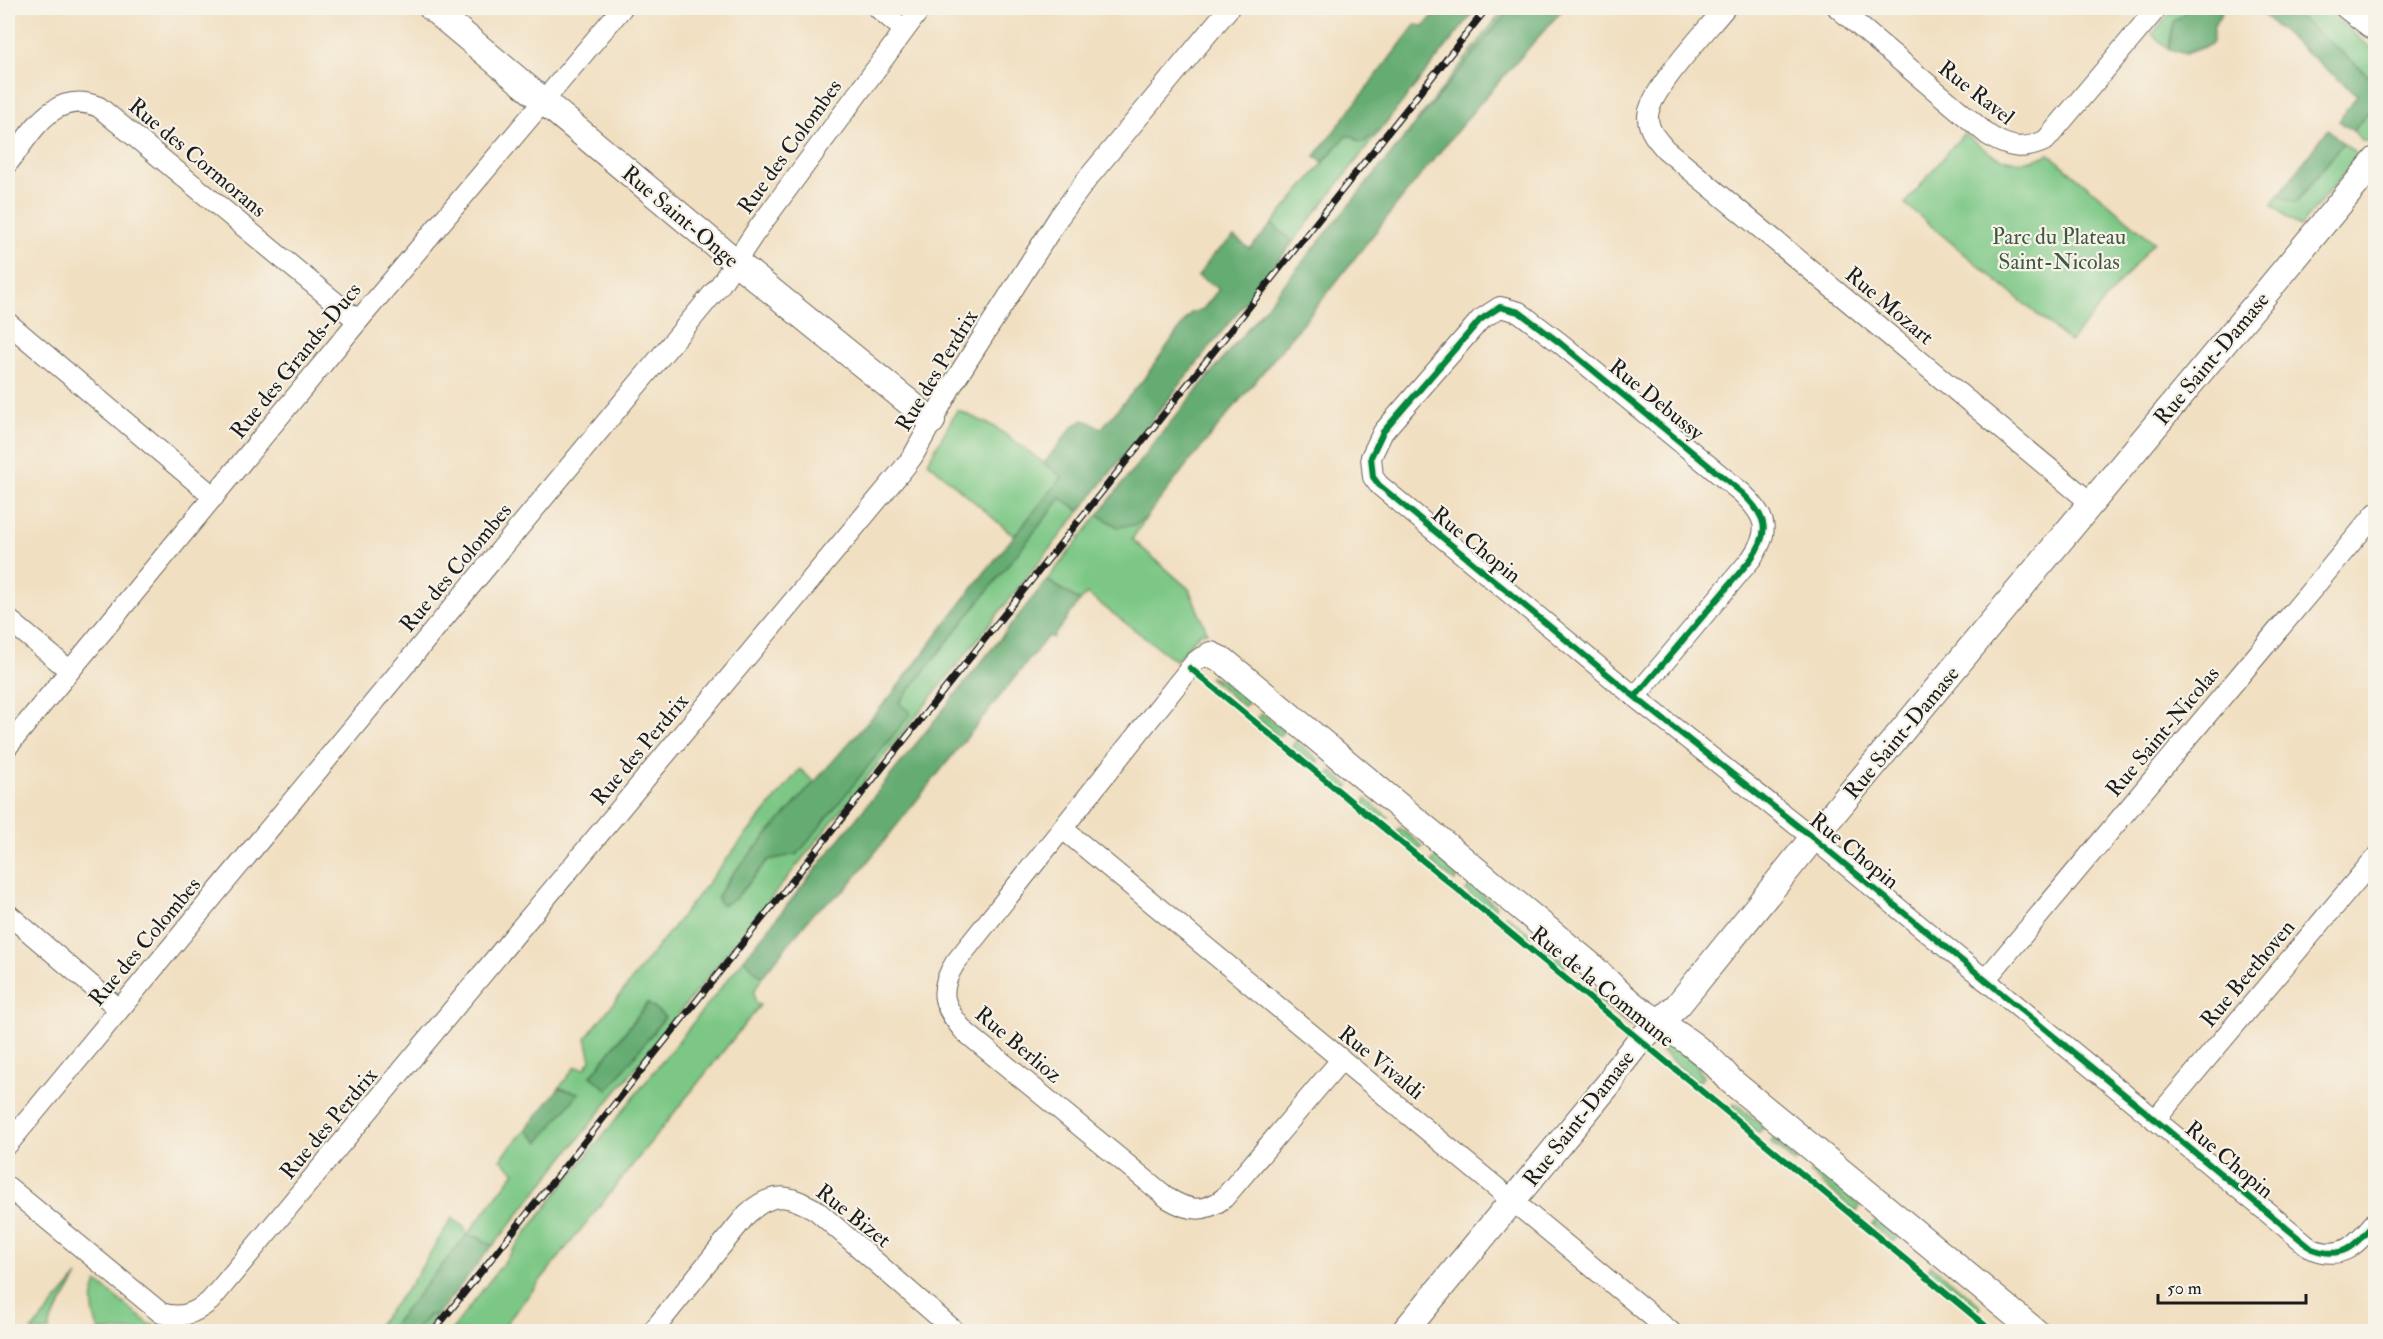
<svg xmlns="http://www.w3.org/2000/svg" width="2383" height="1339" font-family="'IM FELL Double Pica',serif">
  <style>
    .green { fill: #7cc785; stroke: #4c7250; stroke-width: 1.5; fill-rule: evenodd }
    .forest { fill: #65ac72; stroke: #406447; stroke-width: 1.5 }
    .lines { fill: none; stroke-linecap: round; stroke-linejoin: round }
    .minor-casing { stroke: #676056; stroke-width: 22 }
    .tertiary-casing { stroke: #676056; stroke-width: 28 }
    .minor { stroke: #fff; stroke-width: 20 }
    .tertiary { stroke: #fff; stroke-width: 26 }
    .rail-casing { stroke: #1c1c1c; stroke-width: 7 }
    .rail { stroke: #f7f3e8; stroke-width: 4.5; stroke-dasharray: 14; stroke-linecap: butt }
    .cycleway-casing { stroke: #f7f3e8; stroke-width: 10 }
    .cycleway { stroke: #00873e; stroke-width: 6 }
    .labels { text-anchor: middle; stroke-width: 4.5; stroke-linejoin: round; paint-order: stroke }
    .street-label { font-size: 22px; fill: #1c1c1c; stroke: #f7f3e8 }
    .park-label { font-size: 22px; fill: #3e5841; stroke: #f7f3e8 }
  </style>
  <rect width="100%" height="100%" fill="#f7f3e8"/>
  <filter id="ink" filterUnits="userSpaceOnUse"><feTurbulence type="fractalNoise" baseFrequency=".0167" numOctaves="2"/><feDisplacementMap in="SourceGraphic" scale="12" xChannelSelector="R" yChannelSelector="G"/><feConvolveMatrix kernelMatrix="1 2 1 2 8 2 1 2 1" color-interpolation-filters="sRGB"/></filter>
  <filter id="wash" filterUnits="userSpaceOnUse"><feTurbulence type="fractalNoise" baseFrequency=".008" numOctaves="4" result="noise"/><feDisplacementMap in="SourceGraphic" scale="24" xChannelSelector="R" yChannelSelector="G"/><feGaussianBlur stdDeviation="1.35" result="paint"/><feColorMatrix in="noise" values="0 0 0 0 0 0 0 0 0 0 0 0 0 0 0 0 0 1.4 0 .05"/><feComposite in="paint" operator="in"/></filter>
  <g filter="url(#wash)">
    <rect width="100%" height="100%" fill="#f1dfc1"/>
    <g class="green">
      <path d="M 1505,8 L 1511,8 L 1379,170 Z"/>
      <path d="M 2175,8 L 2191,8 C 2179,18 2170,33 2169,49 L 2152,34 Z"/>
      <path d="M 2288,8 L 2323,8 L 2375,51 L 2375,84 L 2364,71 Z"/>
      <path d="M 2375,103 L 2375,136 L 2372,141 L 2363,141 L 2353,131 Z"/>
      <path d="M 1381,129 L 1293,242 L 1272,224 L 1346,136 L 1354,135 L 1364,142 Z"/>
      <path d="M 1964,133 C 1992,156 2012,172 2049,154 L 2154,242 L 2070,342 L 1905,204 Z"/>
      <path d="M 2343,143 L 2355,153 L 2357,158 L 2300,227 L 2272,205 L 2279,195 L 2296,203 Z"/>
      <path d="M 957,410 L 995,427 L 1063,477 L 1014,536 L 928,462 Z"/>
      <path d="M 1061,498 L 1080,511 L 493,1246 L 480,1238 L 467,1235 L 388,1331 L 372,1332 L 411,1284 L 452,1218 L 465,1228 L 467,1235 L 515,1172 L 500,1159 L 526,1129 L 539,1142 L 578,1093 L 559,1088 L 575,1067 L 585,1068 L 591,1060 L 586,1038 L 729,856 L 800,769 L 815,783 L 735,871 L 718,895 L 735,899 L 768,860 L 798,853 L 911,713 L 899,703 ZM 647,1003 L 665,1017 L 608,1089 L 591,1076 Z"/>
      <path d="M 1098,515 C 1117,526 1125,531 1146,518 L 1132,539 L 1189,589 L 1207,632 L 1200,633 L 1176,661 L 1087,594 L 1080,601 L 1047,580 Z"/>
      <path d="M 1209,677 L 1222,680 L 1249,702 L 1244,707 Z"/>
      <path d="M 1262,713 L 1284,731 L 1279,736 L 1257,718 Z"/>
      <path d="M 1296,741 L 1319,761 L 1315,767 L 1292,746 Z"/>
      <path d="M 1331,771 L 1349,786 L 1345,791 L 1327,776 Z"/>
      <path d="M 1366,799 L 1388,817 L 1383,822 L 1362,805 Z"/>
      <path d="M 1400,828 L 1423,846 L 1418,851 L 1396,833 Z"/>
      <path d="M 1436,857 L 1459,876 L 1455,881 L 1431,863 Z"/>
      <path d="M 1471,885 L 1496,906 L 1492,912 L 1466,891 Z"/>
      <path d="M 1506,915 L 1531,935 L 1527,941 L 1502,921 Z"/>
      <path d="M 1544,946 L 1566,964 L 1561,970 L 1540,952 Z"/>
      <path d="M 744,959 L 762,977 L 754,992 L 755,1001 L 760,1005 L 500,1331 L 451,1331 L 557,1193 Z"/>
      <path d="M 1596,989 L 1626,1014 L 1631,1026 L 1591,994 Z"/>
      <path d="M 1668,1042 L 1695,1062 L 1703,1077 L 1698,1083 L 1661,1051 Z"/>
      <path d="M 1735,1103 L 1764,1127 L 1758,1133 L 1730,1108 Z"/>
      <path d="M 1776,1137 L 1800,1157 L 1795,1163 L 1771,1142 Z"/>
      <path d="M 1814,1168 L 1860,1206 L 1856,1212 L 1810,1173 Z"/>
      <path d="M 1876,1220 L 1898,1238 L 1893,1242 L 1872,1225 Z"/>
      <path d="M 1931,1265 L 1981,1306 L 1976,1312 L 1928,1270 Z"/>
      <path d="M 78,1276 L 51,1321 L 49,1331 L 31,1331 Z"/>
      <path d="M 97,1282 L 149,1324 L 172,1331 L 99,1331 C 93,1314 89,1300 97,1282 Z"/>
      <path d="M 430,1315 L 437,1315 L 425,1331 L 415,1332 Z"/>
    </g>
    <g class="forest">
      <path d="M 1440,8 L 1477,8 L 1381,129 L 1364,142 L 1357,141 L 1354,136 L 1346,136 L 1323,162 L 1315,156 L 1415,25 L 1424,26 Z"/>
      <path d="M 1511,8 L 1564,8 L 1474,110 L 1403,197 L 1325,296 L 1185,467 L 1146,518 L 1135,525 L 1118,527 L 1098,515 L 1157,439 Z"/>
      <path d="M 2191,8 L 2224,8 L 2214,26 L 2212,44 L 2185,54 L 2169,49 L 2173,22 Z"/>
      <path d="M 2255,8 L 2288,8 L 2364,71 L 2375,84 L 2375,103 L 2353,131 L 2339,121 L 2357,95 Z"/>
      <path d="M 2328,129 L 2343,143 L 2296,203 L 2279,195 Z"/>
      <path d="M 1272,224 L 1293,242 L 1080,511 L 1061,498 L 899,703 L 911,713 L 798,854 L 768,860 L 735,899 L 722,905 L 718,901 L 718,895 L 735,871 L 890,697 L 981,577 L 1062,477 L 1044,463 L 1073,426 L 1083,420 L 1093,423 L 1101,429 L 1143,380 L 1191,313 L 1203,309 L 1219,289 L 1198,276 L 1212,256 L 1234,237 L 1250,249 Z"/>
      <path d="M 1047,580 L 1080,601 L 1052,638 L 1048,636 L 845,890 L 814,912 L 762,977 L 744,959 Z"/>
      <path d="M 648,1003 L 665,1017 L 608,1090 L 591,1076 Z"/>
      <path d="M 559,1088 L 579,1093 L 539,1142 L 526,1129 Z"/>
      <path d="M 467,1235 L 480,1238 L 492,1246 L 437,1315 L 429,1315 L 415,1331 L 388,1331 Z"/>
    </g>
  </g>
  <g filter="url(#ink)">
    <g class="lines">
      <defs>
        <g id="minor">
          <path d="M 878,8 L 903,29"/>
          <path d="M 1725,8 C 1708,29 1648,92 1648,117 C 1648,130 1657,140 1665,149 L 2091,503"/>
          <path d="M 1838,8 L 1988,135 C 2008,148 2024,151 2046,140 L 2157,8"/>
          <path d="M 2345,8 L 2376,32"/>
          <path d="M 8,163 C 32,133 53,88 99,107 L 358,321"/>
          <path d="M 8,323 L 214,497"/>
          <path d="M 8,619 L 69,670"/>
          <path d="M 1211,655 L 1200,658 L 1195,662 L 955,963 C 937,992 943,1006 964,1031 L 1169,1199 C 1189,1211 1205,1213 1224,1198 L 1341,1060"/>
          <path d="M 1635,697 L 1751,559 C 1771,531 1767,517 1742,493 L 1560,343 L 1519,312 L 1500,307 L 1480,320 L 1383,432 L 1371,457 L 1373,477 L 1379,485 L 1635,697 L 1813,838 L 2312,1249 C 2344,1261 2356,1244 2376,1221"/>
          <path d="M 8,746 L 358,321 L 622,8"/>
          <path d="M 1063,829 L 1671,1332"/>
          <path d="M 8,914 L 119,1009"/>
          <path d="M 1985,980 L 2376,513"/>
          <path d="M 2155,1120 L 2376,857"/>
          <path d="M 8,1144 L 720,285 L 754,234 L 921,8"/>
          <path d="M 8,1187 L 161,1313 C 181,1319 194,1314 210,1301 L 904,468 L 913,456 L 952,385 L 1059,217 L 1088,178 L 1229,8"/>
          <path d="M 652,1332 L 747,1214 C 773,1191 787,1194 816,1210 L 956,1332"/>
        </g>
        <g id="tertiary">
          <path d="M 432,8 L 736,262 L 932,421"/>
          <path d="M 1211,655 L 1224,661 L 1588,963 C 1605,978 1621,997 1640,1010 C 1673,1031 1705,1050 1731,1081 L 2036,1332"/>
          <path d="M 1404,1332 L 1611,1081 L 1617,1069 L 1640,1040 L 1678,1005 L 1813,838 L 2376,160"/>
        </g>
      </defs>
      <use href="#minor" class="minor-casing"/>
      <use href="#tertiary" class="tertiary-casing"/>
      <use href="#minor" class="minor"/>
      <use href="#tertiary" class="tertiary"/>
      <defs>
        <path id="rail" d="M 433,1332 L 1487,8"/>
      </defs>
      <use href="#rail" class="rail-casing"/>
      <use href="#rail" class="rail"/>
      <defs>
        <g id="cycleway">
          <path d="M 1190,668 L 1993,1332"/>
          <path d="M 1635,697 L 1751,559 C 1771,531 1767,517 1742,493 L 1560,343 L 1519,312 L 1500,307 L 1480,320 L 1383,432 L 1371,457 L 1373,477 L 1379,485 L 1635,697 L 1813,838 L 2312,1249 C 2344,1261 2356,1244 2376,1221"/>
        </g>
      </defs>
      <use href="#cycleway" class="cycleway-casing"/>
      <use href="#cycleway" class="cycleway"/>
    </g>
  </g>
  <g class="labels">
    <g class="street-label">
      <text transform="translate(1977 92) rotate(38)" y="8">Rue Ravel</text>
      <text transform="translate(789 146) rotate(-54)" y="8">Rue des Colombes</text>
      <text transform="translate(198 157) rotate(40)" y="8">Rue des Cormorans</text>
      <text transform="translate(681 216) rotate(40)" y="8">Rue Saint-Onge</text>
      <text transform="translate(1890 305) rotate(40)" y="8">Rue Mozart</text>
      <text transform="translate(2211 358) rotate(-50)" y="8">Rue Saint-Damase</text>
      <text transform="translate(295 360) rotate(-51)" y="8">Rue des Grands-Ducs</text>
      <text transform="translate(936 370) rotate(-59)" y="8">Rue des Perdrix</text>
      <text transform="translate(1657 399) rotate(39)" y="8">Rue Debussy</text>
      <text transform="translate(1477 544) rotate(39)" y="8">Rue Chopin</text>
      <text transform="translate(455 567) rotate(-50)" y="8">Rue des Colombes</text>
      <text transform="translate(2162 731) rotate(-50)" y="8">Rue Saint-Nicolas</text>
      <text transform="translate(1901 732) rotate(-50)" y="8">Rue Saint-Damase</text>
      <text transform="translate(639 749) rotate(-50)" y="8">Rue des Perdrix</text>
      <text transform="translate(1855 850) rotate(39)" y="8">Rue Chopin</text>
      <text transform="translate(144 941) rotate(-50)" y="8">Rue des Colombes</text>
      <text transform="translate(2247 973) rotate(-50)" y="8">Rue Beethoven</text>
      <text transform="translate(1603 986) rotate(39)" y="8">Rue de la Commune</text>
      <text transform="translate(1019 1044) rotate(40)" y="8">Rue Berlioz</text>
      <text transform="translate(1382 1062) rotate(39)" y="8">Rue Vivaldi</text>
      <text transform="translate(1578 1118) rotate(-52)" y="8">Rue Saint-Damase</text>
      <text transform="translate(328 1123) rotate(-50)" y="8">Rue des Perdrix</text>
      <text transform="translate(2230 1159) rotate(40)" y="8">Rue Chopin</text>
      <text transform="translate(854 1215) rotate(38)" y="8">Rue Bizet</text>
    </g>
    <g class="park-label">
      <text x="2059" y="244">Parc du Plateau<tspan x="2059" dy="25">Saint-Nicolas</tspan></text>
    </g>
  </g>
  <rect width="2383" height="1339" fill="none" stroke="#f7f3e8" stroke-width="30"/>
  <path d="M2158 1294v9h148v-9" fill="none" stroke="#1c1c1c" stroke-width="3"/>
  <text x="2167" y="1294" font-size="18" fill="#1c1c1c" stroke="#f7f3e8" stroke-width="4.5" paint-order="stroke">50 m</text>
</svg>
